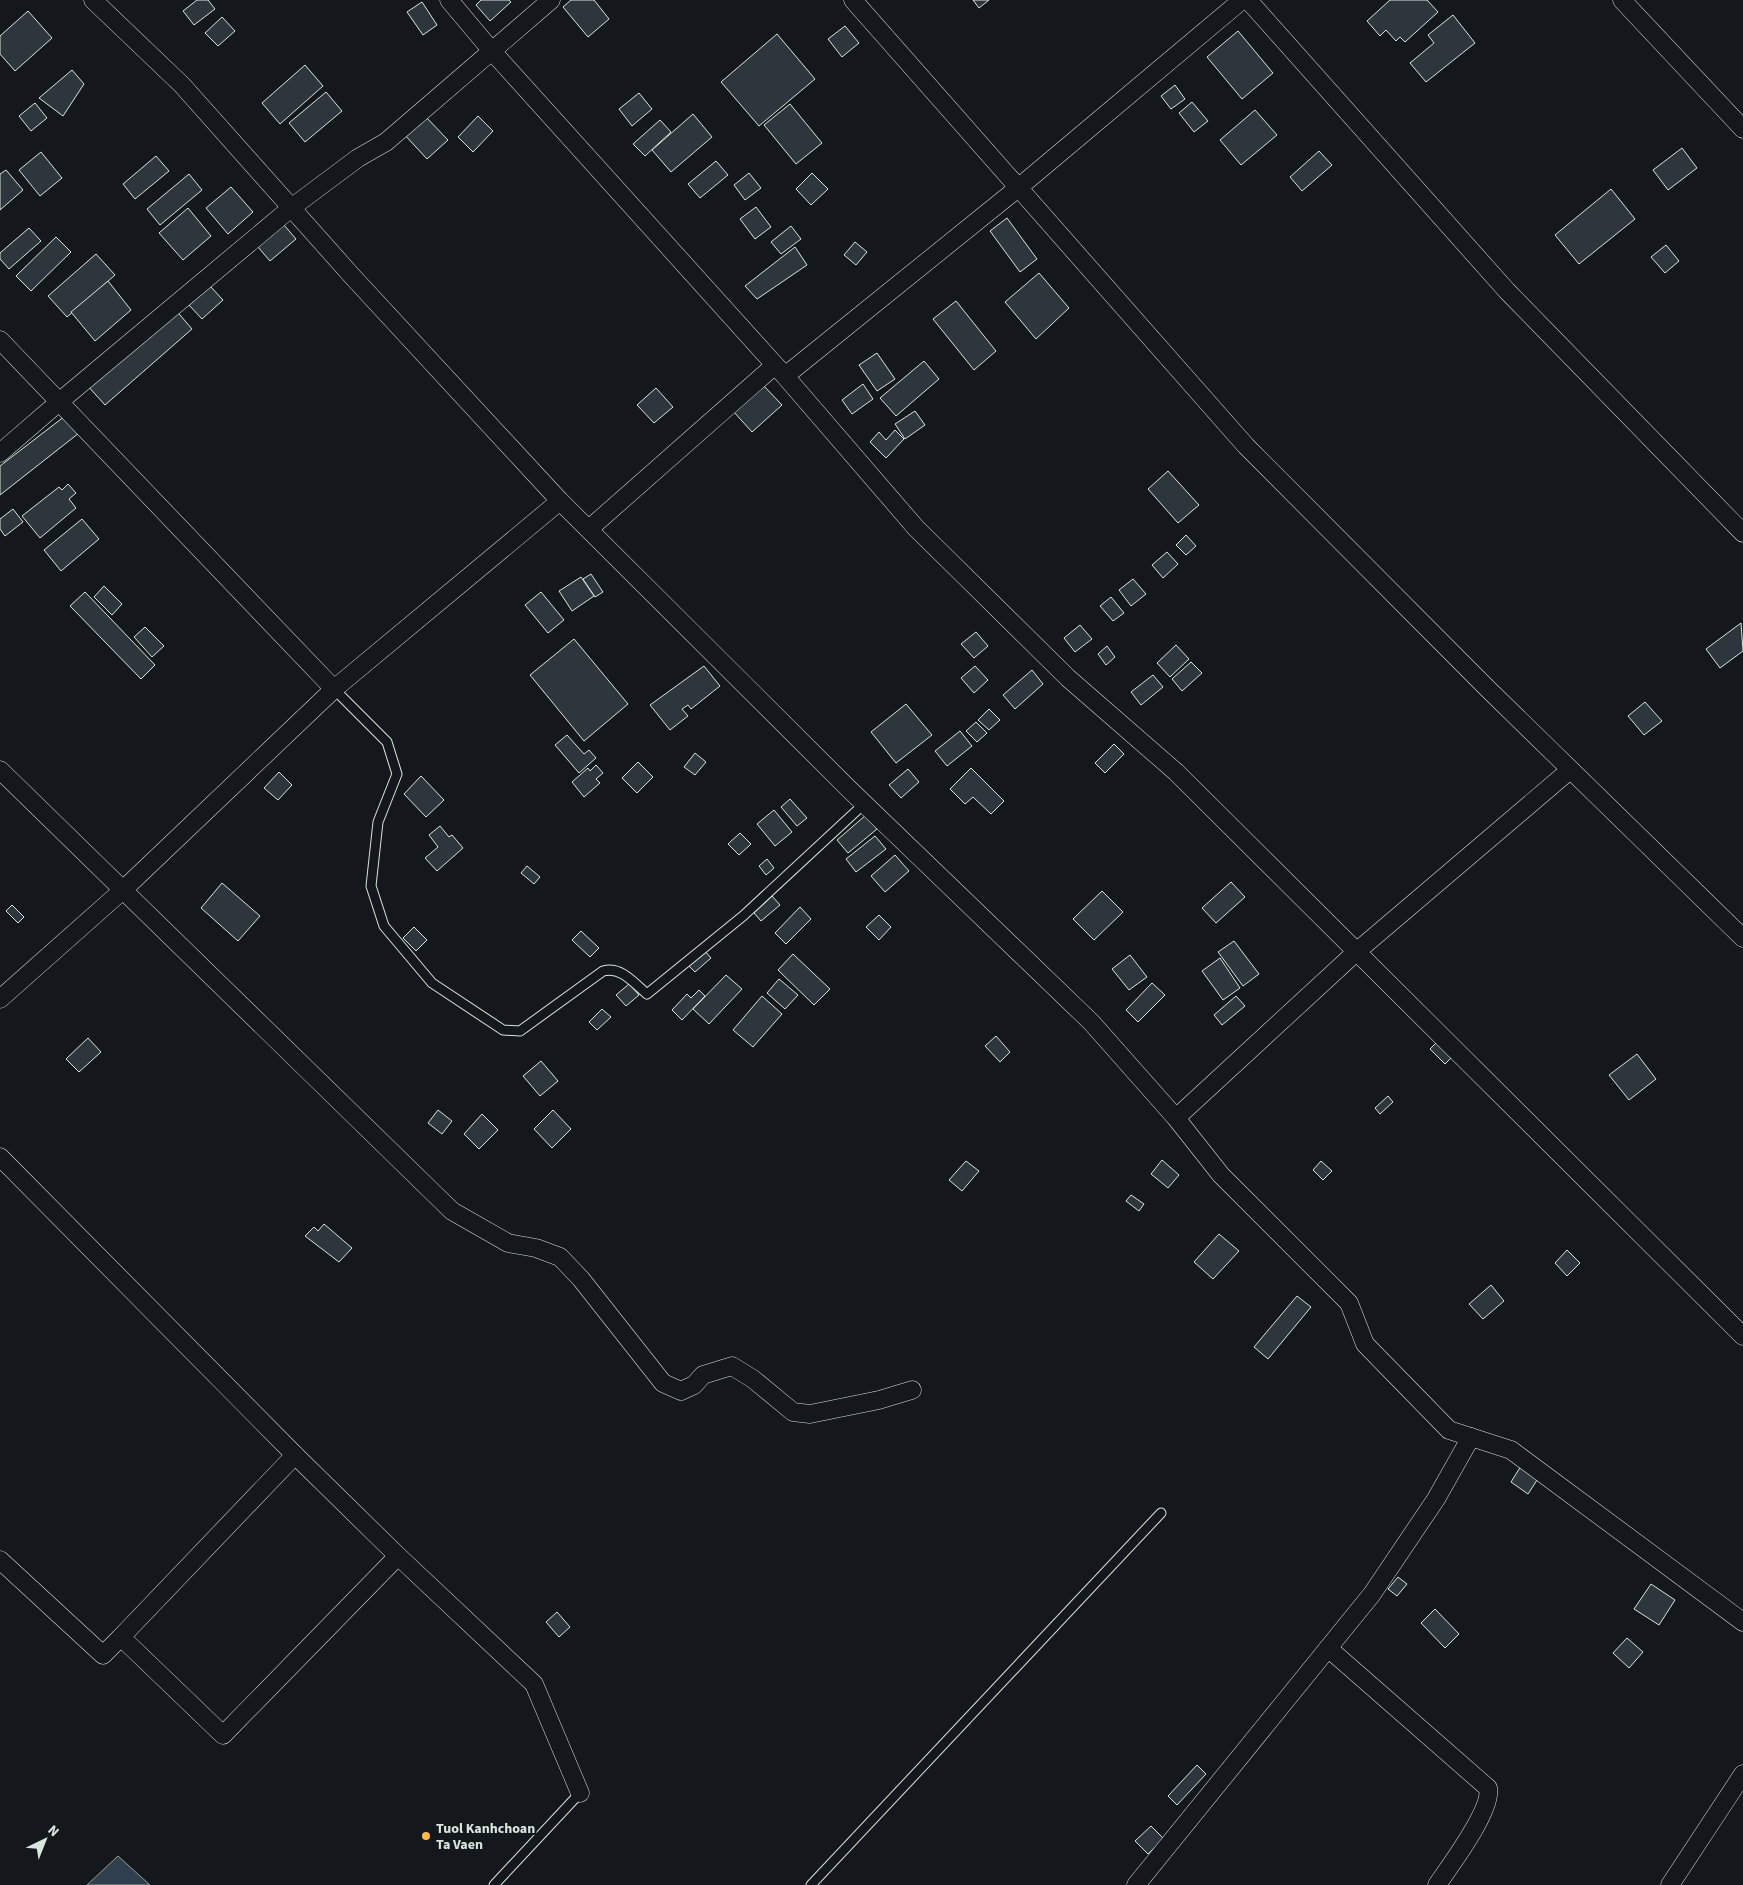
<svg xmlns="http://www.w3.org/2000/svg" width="1743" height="1885" font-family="'Source Sans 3',sans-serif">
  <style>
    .water { fill: #2f3f4d; stroke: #939e99 }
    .building { fill: #2c363c; stroke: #d8e6dc }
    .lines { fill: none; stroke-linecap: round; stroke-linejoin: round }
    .service-casing { stroke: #d8e6dc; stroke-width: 11 }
    .minor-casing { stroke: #d8e6dc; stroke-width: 19 }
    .service { stroke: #14181c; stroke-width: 9 }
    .minor { stroke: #14181c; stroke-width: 18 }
    .poi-dot { fill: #ffb74d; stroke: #14181c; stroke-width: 2 }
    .labels { text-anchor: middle; stroke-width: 4; stroke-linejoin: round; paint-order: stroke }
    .poi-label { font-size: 14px; font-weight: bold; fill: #d8e6dc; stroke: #14181c; text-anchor: start }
  </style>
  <rect width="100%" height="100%" fill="#14181c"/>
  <path class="water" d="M 118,1856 L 150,1885 L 87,1885 Z"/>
  <g class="building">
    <path d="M 197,0 L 208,0 L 215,9 L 194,25 L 183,11 Z"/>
    <path d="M 481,0 L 509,0 L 511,2 L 490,21 L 476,5 Z"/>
    <path d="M 571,0 L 594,0 L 609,19 L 588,37 L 563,7 Z"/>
    <path d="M 973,0 L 989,0 L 979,8 Z"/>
    <path d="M 1390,0 L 1427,0 L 1438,12 L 1405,42 L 1400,37 L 1396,41 L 1386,30 L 1380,36 L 1367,21 Z"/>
    <path d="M 422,2 L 437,25 L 423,35 L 407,12 Z"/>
    <path d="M 28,11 L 52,38 L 15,71 L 0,54 L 0,36 Z"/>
    <path d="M 1453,15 L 1475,43 L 1426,82 L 1410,63 L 1434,43 L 1428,35 Z"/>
    <path d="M 222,17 L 235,31 L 218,46 L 205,33 Z"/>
    <path d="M 845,26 L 859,43 L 842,57 L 828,39 Z"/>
    <path d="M 1238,31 L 1273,73 L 1242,99 L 1207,57 Z"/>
    <path d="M 777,34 L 815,79 L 759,126 L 721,82 Z"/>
    <path d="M 305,65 L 323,86 L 280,124 L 262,103 Z"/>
    <path d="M 72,70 L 84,84 L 63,116 L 39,98 Z"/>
    <path d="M 1175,85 L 1185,99 L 1171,109 L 1161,96 Z"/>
    <path d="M 326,92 L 342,111 L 305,142 L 289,123 Z"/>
    <path d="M 639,93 L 652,109 L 632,126 L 619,109 Z"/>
    <path d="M 1192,102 L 1208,121 L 1194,132 L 1179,113 Z"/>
    <path d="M 35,103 L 47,118 L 31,131 L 19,116 Z"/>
    <path d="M 790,104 L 822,143 L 796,164 L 764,125 Z"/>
    <path d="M 1255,110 L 1277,135 L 1241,165 L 1220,140 Z"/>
    <path d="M 423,114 L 448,140 L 427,159 L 403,133 Z"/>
    <path d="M 693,114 L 712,137 L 671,172 L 652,150 Z"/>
    <path d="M 478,116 L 493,131 L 473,152 L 458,137 Z"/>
    <path d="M 660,120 L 671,132 L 645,156 L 633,144 Z"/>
    <path d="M 1682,148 L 1697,168 L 1668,190 L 1653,170 Z"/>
    <path d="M 1319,151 L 1332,165 L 1302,191 L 1290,177 Z"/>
    <path d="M 41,152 L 62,178 L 40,196 L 19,170 Z"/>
    <path d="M 156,156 L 169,171 L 135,199 L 123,184 Z"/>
    <path d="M 716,161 L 728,175 L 700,198 L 688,184 Z"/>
    <path d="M 6,170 L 23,190 L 0,210 L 0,174 Z"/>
    <path d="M 749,173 L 761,188 L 745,200 L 734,185 Z"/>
    <path d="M 812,173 L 828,189 L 811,205 L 796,189 Z"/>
    <path d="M 189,174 L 202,190 L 160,225 L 147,209 Z"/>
    <path d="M 231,187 L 253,212 L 228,234 L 206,208 Z"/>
    <path d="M 1611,189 L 1635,219 L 1579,264 L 1555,235 Z"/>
    <path d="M 756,207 L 771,227 L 755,239 L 740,219 Z"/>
    <path d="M 188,208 L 211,236 L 183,260 L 159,233 Z"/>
    <path d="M 1007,218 L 1037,259 L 1020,272 L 990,231 Z"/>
    <path d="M 284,225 L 296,239 L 270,261 L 258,247 Z"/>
    <path d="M 791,226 L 801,239 L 781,254 L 771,242 Z"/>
    <path d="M 29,228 L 41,241 L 9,269 L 0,259 L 0,253 Z"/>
    <path d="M 56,237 L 71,252 L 31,291 L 16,276 Z"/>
    <path d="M 855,242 L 867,252 L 856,265 L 844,255 Z"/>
    <path d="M 1666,245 L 1679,261 L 1665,273 L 1651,257 Z"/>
    <path d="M 795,247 L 807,265 L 757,299 L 745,286 Z"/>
    <path d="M 96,254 L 115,275 L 67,317 L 48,296 Z"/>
    <path d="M 1039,273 L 1069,308 L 1036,339 L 1005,302 Z"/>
    <path d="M 108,281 L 131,310 L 95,341 L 71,312 Z"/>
    <path d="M 210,286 L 223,300 L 202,319 L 189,305 Z"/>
    <path d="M 956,301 L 996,351 L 974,370 L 933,319 Z"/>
    <path d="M 174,308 L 192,329 L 105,405 L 86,384 Z"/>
    <path d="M 877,353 L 895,379 L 877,391 L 859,365 Z"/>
    <path d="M 924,361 L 939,379 L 896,416 L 880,398 Z"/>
    <path d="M 863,384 L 873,399 L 852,414 L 842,400 Z"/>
    <path d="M 763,385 L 782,405 L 752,432 L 733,411 Z"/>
    <path d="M 656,388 L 673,407 L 654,423 L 637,405 Z"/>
    <path d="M 915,411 L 925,425 L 905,439 L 895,424 Z"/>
    <path d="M 65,416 L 79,433 L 0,495 L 0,466 Z"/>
    <path d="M 895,430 L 904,439 L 886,458 L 870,442 L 879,432 L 886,440 Z"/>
    <path d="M 1168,471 L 1199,505 L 1178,523 L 1148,489 Z"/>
    <path d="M 68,484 L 76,493 L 69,499 L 76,508 L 40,538 L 22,516 L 59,487 L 62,490 Z"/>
    <path d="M 13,509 L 23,522 L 5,536 L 0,529 L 0,519 Z"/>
    <path d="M 82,519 L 99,539 L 61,571 L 44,550 Z"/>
    <path d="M 1186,535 L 1196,546 L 1186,555 L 1176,545 Z"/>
    <path d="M 1167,552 L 1178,564 L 1163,578 L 1152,565 Z"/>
    <path d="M 591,574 L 603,592 L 595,597 L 583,579 Z"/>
    <path d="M 581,577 L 594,596 L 572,611 L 559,591 Z"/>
    <path d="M 1133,579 L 1146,594 L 1131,606 L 1119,590 Z"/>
    <path d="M 104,586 L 122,604 L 112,615 L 94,597 Z"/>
    <path d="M 85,592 L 155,665 L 141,679 L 70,606 Z"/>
    <path d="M 541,592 L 564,620 L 548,633 L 525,605 Z"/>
    <path d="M 1111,597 L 1124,613 L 1113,621 L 1100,606 Z"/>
    <path d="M 1741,623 L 1743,651 L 1720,668 L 1706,649 Z"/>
    <path d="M 1080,625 L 1092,639 L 1075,652 L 1064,638 Z"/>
    <path d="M 145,627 L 164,646 L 152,657 L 134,637 Z"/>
    <path d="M 976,632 L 988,646 L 974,658 L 961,644 Z"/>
    <path d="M 574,639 L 628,704 L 584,741 L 530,675 Z"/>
    <path d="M 1176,645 L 1189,659 L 1170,677 L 1157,663 Z"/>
    <path d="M 1107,646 L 1115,657 L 1106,665 L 1098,654 Z"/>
    <path d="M 1191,662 L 1202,673 L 1182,691 L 1172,679 Z"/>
    <path d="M 704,666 L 720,686 L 691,709 L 688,705 L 682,709 L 688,716 L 670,730 L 650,705 Z"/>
    <path d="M 975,666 L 988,680 L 974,693 L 961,678 Z"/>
    <path d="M 1032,670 L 1043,684 L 1015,709 L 1003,695 Z"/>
    <path d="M 1153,675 L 1163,687 L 1141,705 L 1131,692 Z"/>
    <path d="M 1645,702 L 1662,721 L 1644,735 L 1628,716 Z"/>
    <path d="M 906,704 L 932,735 L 896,763 L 871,732 Z"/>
    <path d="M 989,709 L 1000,720 L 989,730 L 978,720 Z"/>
    <path d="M 976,722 L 987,733 L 977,742 L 966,731 Z"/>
    <path d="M 960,731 L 972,746 L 947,766 L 935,751 Z"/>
    <path d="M 567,735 L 584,754 L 589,750 L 596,758 L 579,773 L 555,745 Z"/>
    <path d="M 1114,744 L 1124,754 L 1105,773 L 1095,763 Z"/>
    <path d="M 695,753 L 706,762 L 695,775 L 684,767 Z"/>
    <path d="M 638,762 L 653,777 L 637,793 L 622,778 Z"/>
    <path d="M 596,765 L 603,773 L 596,779 L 600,783 L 584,797 L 572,782 L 588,768 L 590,771 Z"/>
    <path d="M 971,768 L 1004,801 L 991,814 L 973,797 L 965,804 L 950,789 Z"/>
    <path d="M 908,769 L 919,782 L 901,798 L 889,785 Z"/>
    <path d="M 279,772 L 292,785 L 278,800 L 264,788 Z"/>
    <path d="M 421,776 L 444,800 L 426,817 L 404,794 Z"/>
    <path d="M 790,799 L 807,818 L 797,826 L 781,807 Z"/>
    <path d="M 774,810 L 792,832 L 775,846 L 757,824 Z"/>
    <path d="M 866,815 L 877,829 L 848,853 L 837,840 Z"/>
    <path d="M 440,826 L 449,837 L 452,835 L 463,848 L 437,871 L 425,858 L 438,847 L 429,835 Z"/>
    <path d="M 740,833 L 751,844 L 739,855 L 728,844 Z"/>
    <path d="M 875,836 L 886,849 L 856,872 L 846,859 Z"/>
    <path d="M 895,855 L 909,871 L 885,892 L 871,876 Z"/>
    <path d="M 767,859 L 774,868 L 766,875 L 759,866 Z"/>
    <path d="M 527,866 L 540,877 L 534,884 L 521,873 Z"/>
    <path d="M 1231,882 L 1245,897 L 1216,923 L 1202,908 Z"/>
    <path d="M 222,883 L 260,916 L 238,941 L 201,908 Z"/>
    <path d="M 1102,891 L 1123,912 L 1094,940 L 1073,919 Z"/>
    <path d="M 772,896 L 780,905 L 761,921 L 754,913 Z"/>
    <path d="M 12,905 L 24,917 L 18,923 L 6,911 Z"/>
    <path d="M 800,907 L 811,919 L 786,944 L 775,933 Z"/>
    <path d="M 879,915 L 891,927 L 879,940 L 866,927 Z"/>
    <path d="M 414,927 L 427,940 L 416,951 L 403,938 Z"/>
    <path d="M 581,931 L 599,948 L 590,957 L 572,940 Z"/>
    <path d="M 1234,941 L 1259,974 L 1243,986 L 1218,952 Z"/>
    <path d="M 704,950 L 711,958 L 695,972 L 688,965 Z"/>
    <path d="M 793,954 L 830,989 L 814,1005 L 778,970 Z"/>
    <path d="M 1130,955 L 1147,977 L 1129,990 L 1112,969 Z"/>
    <path d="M 1220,958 L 1240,988 L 1223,1000 L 1202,971 Z"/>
    <path d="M 726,975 L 742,989 L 709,1024 L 693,1009 Z"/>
    <path d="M 779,979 L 798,995 L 785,1009 L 767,993 Z"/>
    <path d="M 1152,983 L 1165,995 L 1138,1022 L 1126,1010 Z"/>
    <path d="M 629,984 L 639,995 L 626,1006 L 616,995 Z"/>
    <path d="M 699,990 L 705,996 L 682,1020 L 672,1010 L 687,994 L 691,998 Z"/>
    <path d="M 762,996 L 782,1014 L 753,1047 L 733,1030 Z"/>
    <path d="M 1236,996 L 1245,1006 L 1222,1025 L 1214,1015 Z"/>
    <path d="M 602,1009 L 611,1017 L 597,1030 L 589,1022 Z"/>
    <path d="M 996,1036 L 1010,1052 L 1000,1062 L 985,1046 Z"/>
    <path d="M 88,1038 L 101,1052 L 79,1072 L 66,1059 Z"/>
    <path d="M 1437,1042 L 1452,1057 L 1445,1064 L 1430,1049 Z"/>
    <path d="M 1637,1054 L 1656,1079 L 1629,1100 L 1609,1075 Z"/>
    <path d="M 541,1061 L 558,1081 L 540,1096 L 523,1076 Z"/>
    <path d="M 1388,1096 L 1393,1102 L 1380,1114 L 1375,1108 Z"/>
    <path d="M 438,1110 L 452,1121 L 442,1134 L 428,1123 Z"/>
    <path d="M 553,1110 L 571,1129 L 552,1148 L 534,1129 Z"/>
    <path d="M 482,1114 L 498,1130 L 479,1149 L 464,1134 Z"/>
    <path d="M 1162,1160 L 1179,1175 L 1168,1188 L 1151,1174 Z"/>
    <path d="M 966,1161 L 979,1171 L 962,1191 L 949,1180 Z"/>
    <path d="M 1321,1161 L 1332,1171 L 1323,1180 L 1313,1170 Z"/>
    <path d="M 1131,1195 L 1144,1204 L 1139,1211 L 1126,1201 Z"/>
    <path d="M 324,1224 L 352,1248 L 339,1262 L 305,1236 L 314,1227 L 318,1231 Z"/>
    <path d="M 1219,1234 L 1239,1251 L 1213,1279 L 1194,1262 Z"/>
    <path d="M 1567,1250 L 1580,1263 L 1567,1276 L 1555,1263 Z"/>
    <path d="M 1491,1285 L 1504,1301 L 1483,1319 L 1469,1304 Z"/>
    <path d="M 1297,1296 L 1311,1307 L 1268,1359 L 1254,1347 Z"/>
    <path d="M 1521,1466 L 1539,1477 L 1528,1494 L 1511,1482 Z"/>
    <path d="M 1398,1577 L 1407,1584 L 1397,1596 L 1388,1589 Z"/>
    <path d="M 1651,1584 L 1675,1600 L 1659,1625 L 1634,1609 Z"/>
    <path d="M 1435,1609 L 1459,1634 L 1445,1648 L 1421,1623 Z"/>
    <path d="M 557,1612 L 570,1627 L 559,1637 L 546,1622 Z"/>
    <path d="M 1627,1638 L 1643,1652 L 1629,1668 L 1613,1653 Z"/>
    <path d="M 1197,1765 L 1206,1774 L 1177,1805 L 1168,1796 Z"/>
    <path d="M 1151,1826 L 1164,1839 L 1148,1854 L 1135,1841 Z"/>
  </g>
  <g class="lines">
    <defs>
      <g id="service">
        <path d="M 334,689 L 387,742 L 397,774 L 378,822 L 371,886 L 384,926 L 432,983 L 503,1030 L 520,1031 L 603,971 C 621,966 634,983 647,994 L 743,916 L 865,803"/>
        <path d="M 494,1885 L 580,1793"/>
        <path d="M 811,1885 L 1161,1513"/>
      </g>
      <g id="minor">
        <path d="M 93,0 L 182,85 L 352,276 L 560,501 L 848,788 L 1091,1022 L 1176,1118 L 1221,1175 L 1349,1303 L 1365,1344 L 1449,1430 L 1511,1450 L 1743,1622"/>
        <path d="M 449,0 L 491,50 L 785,376 L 916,528 L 1068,678 L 1176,772 L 1743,1336"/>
        <path d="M 853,0 L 1246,446 L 1488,689 L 1743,938"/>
        <path d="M 1248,0 L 1507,291 L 1743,533"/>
        <path d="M 1622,0 L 1743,129"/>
        <path d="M 0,340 L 334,689"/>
        <path d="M 785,376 L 1018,188 L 1242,0"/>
        <path d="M 0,453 L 59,402 L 291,208 L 358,158 L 386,142 L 551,0"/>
        <path d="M 589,529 L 775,365"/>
        <path d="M 0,770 L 452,1211 L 508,1243 L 536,1248 L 560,1257 L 581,1279 L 663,1383 L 681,1391 L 694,1385 L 703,1375 L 732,1366 L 753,1379 L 793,1412 L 810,1414 L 879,1400 L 912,1390"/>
        <path d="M 0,999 L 124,889 L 334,689 L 560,501"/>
        <path d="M 1176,1118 L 1355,953 L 1570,770"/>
        <path d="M 0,1157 L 295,1455 L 398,1556 L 534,1684 L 580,1793"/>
        <path d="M 0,1560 L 103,1655 L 121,1637 L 223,1735 L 398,1556"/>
        <path d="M 121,1637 L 295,1455"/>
        <path d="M 1328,1648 L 1488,1788 C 1493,1809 1450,1866 1437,1885"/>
        <path d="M 1136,1885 L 1372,1594 L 1436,1499 L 1471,1437"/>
        <path d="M 1670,1885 L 1743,1774"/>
      </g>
    </defs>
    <use href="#service" class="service-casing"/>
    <use href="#minor" class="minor-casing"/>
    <use href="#service" class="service"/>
    <use href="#minor" class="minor"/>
  </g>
  <circle class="poi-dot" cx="426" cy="1836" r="5"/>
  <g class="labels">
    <g class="poi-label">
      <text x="436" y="1833">Tuol Kanhchoan<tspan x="436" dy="16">Ta Vaen</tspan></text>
    </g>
  </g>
  <g transform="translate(45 1840) rotate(43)" stroke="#14181c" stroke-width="4" paint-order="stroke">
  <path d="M0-4L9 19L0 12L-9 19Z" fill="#d8e6dc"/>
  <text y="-8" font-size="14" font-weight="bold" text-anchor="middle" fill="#d8e6dc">N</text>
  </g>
</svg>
